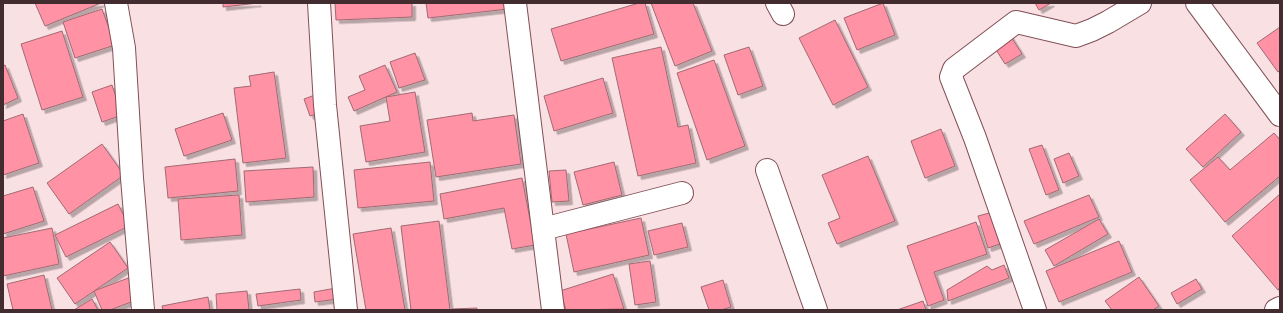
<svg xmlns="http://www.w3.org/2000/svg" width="1283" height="313" font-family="Overpass,sans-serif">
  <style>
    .building { fill: #ff92a4; stroke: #a06a72; filter: url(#shadow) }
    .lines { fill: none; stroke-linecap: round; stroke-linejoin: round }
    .minor-casing { stroke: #824f57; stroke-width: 24 }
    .minor { stroke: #fff; stroke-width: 22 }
  </style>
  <defs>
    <filter id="shadow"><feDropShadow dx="3.5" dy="3.5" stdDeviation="0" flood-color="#0004"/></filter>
  </defs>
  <rect width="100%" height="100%" fill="#f9e0e3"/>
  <g class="building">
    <path d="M 35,3 L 101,3 L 45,26 Z"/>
    <path d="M 223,3 L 258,3 L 223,7 Z"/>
    <path d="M 335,3 L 412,3 L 412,17 L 336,20 Z"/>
    <path d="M 426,3 L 508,3 L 508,9 L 428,18 Z"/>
    <path d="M 639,3 L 645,3 L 654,34 L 561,61 L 551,29 Z"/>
    <path d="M 651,3 L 693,3 L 712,51 L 675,66 Z"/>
    <path d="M 883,3 L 895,35 L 857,50 L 844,18 Z"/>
    <path d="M 1035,3 L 1051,3 L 1039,10 Z"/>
    <path d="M 102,9 L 115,45 L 75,58 L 63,22 Z"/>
    <path d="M 835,20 L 868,87 L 833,105 L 799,38 Z"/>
    <path d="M 1280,27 L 1280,70 L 1278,72 L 1257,43 Z"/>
    <path d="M 62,31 L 83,97 L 42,110 L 21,44 Z"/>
    <path d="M 1010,35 L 1022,54 L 1005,64 L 993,45 Z"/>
    <path d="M 661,47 L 678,127 L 688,125 L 696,163 L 638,176 L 612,58 Z"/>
    <path d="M 749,47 L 763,86 L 738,95 L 724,55 Z"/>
    <path d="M 415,53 L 425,80 L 399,88 L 390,62 Z"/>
    <path d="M 714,60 L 745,146 L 707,160 L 677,73 Z"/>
    <path d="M 5,65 L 18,98 L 3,105 L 3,66 Z"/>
    <path d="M 385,65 L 397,92 L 354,111 L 348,97 L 365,90 L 359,76 Z"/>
    <path d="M 274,72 L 286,158 L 243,163 L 234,88 L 251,86 L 249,76 Z"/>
    <path d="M 603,78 L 613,113 L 554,131 L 544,96 Z"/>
    <path d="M 112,85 L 122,115 L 102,122 L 92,92 Z"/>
    <path d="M 415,92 L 425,152 L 366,162 L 360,126 L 390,121 L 386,97 Z"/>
    <path d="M 315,95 L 320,113 L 310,116 L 304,99 Z"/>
    <path d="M 223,113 L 232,140 L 184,156 L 175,129 Z"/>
    <path d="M 472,113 L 473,121 L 514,115 L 521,164 L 436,177 L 427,120 Z"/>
    <path d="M 23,114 L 39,163 L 3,175 L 3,121 Z"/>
    <path d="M 1225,114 L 1241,132 L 1203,167 L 1186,149 Z"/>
    <path d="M 941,129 L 955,166 L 925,178 L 911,141 Z"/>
    <path d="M 1274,133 L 1280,140 L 1280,176 L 1225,222 L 1190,180 L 1218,157 L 1230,170 Z"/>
    <path d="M 102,144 L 124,175 L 69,214 L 47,183 Z"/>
    <path d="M 1042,145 L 1059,190 L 1046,195 L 1029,149 Z"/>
    <path d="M 1069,153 L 1079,176 L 1063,183 L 1054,159 Z"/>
    <path d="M 868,156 L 895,221 L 837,244 L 828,223 L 840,218 L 822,175 Z"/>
    <path d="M 235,159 L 238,191 L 168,198 L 165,167 Z"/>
    <path d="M 430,162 L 434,201 L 358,208 L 354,170 Z"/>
    <path d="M 614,162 L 622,195 L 583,205 L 574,172 Z"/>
    <path d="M 313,167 L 314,197 L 246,202 L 244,171 Z"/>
    <path d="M 566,170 L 569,201 L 552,202 L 549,171 Z"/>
    <path d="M 522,178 L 535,245 L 512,249 L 504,208 L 444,219 L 440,194 Z"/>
    <path d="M 33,187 L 44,221 L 3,234 L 3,196 Z"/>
    <path d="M 1280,194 L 1280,287 L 1278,290 L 1232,236 Z"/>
    <path d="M 239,195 L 242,235 L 181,240 L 178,199 Z"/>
    <path d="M 1089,195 L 1099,217 L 1034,244 L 1024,221 Z"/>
    <path d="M 118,204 L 129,226 L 66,257 L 55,235 Z"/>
    <path d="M 993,212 L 1003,243 L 988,248 L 978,216 Z"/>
    <path d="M 641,218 L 649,255 L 574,272 L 566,234 Z"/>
    <path d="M 1099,219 L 1108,234 L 1054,266 L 1045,250 Z"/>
    <path d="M 439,221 L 450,310 L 411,310 L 401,226 Z"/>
    <path d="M 976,222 L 987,254 L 934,272 L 944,300 L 928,306 L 907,246 Z"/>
    <path d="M 682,223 L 688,247 L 654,255 L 648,231 Z"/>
    <path d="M 52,228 L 59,264 L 3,276 L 3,238 Z"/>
    <path d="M 391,228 L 405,310 L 366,310 L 353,234 Z"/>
    <path d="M 1119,241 L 1132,272 L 1059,302 L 1046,271 Z"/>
    <path d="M 110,242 L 128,268 L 75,304 L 57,278 Z"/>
    <path d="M 650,261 L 656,302 L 635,305 L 629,264 Z"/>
    <path d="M 1004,265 L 1009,278 L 948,301 L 947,290 L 987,266 L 992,270 Z"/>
    <path d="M 613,274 L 624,309 L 566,310 L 560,291 Z"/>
    <path d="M 44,275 L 52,310 L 13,310 L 7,284 Z"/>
    <path d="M 131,277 L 139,299 L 110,310 L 102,310 L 94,291 Z"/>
    <path d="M 1139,277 L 1159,306 L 1153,310 L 1112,310 L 1105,301 Z"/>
    <path d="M 1196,279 L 1202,289 L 1177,304 L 1171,293 Z"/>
    <path d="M 723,280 L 731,307 L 721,310 L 709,310 L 701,287 Z"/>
    <path d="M 336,288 L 338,299 L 315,302 L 314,292 Z"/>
    <path d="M 300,289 L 301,300 L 258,306 L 256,294 Z"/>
    <path d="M 247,291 L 249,310 L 217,310 L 216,294 Z"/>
    <path d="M 208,297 L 210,310 L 163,310 L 162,306 Z"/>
    <path d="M 92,299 L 98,310 L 74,310 Z"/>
    <path d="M 923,301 L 926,310 L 897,310 Z"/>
    <path d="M 477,308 L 477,310 L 452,310 L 452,309 Z"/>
  </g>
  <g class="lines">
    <defs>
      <g id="minor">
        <path d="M 116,3 L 124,48 L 132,178 L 143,310"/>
        <path d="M 319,3 L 325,105 L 346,310"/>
        <path d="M 515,3 L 553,310"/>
        <path d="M 777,3 L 783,14"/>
        <path d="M 1197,3 L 1280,115"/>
        <path d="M 767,170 L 816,310"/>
        <path d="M 543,229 L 682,193"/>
        <path d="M 1035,310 L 975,138 L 951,77 L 954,69 L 1016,22 L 1076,36 L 1092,30 L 1108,22 L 1140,3"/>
        <path d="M 1276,310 L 1280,308"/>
      </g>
    </defs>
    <use href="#minor" class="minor-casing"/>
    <use href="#minor" class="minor"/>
  </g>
  <rect width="1283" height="313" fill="none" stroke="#432c30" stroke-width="8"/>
</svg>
